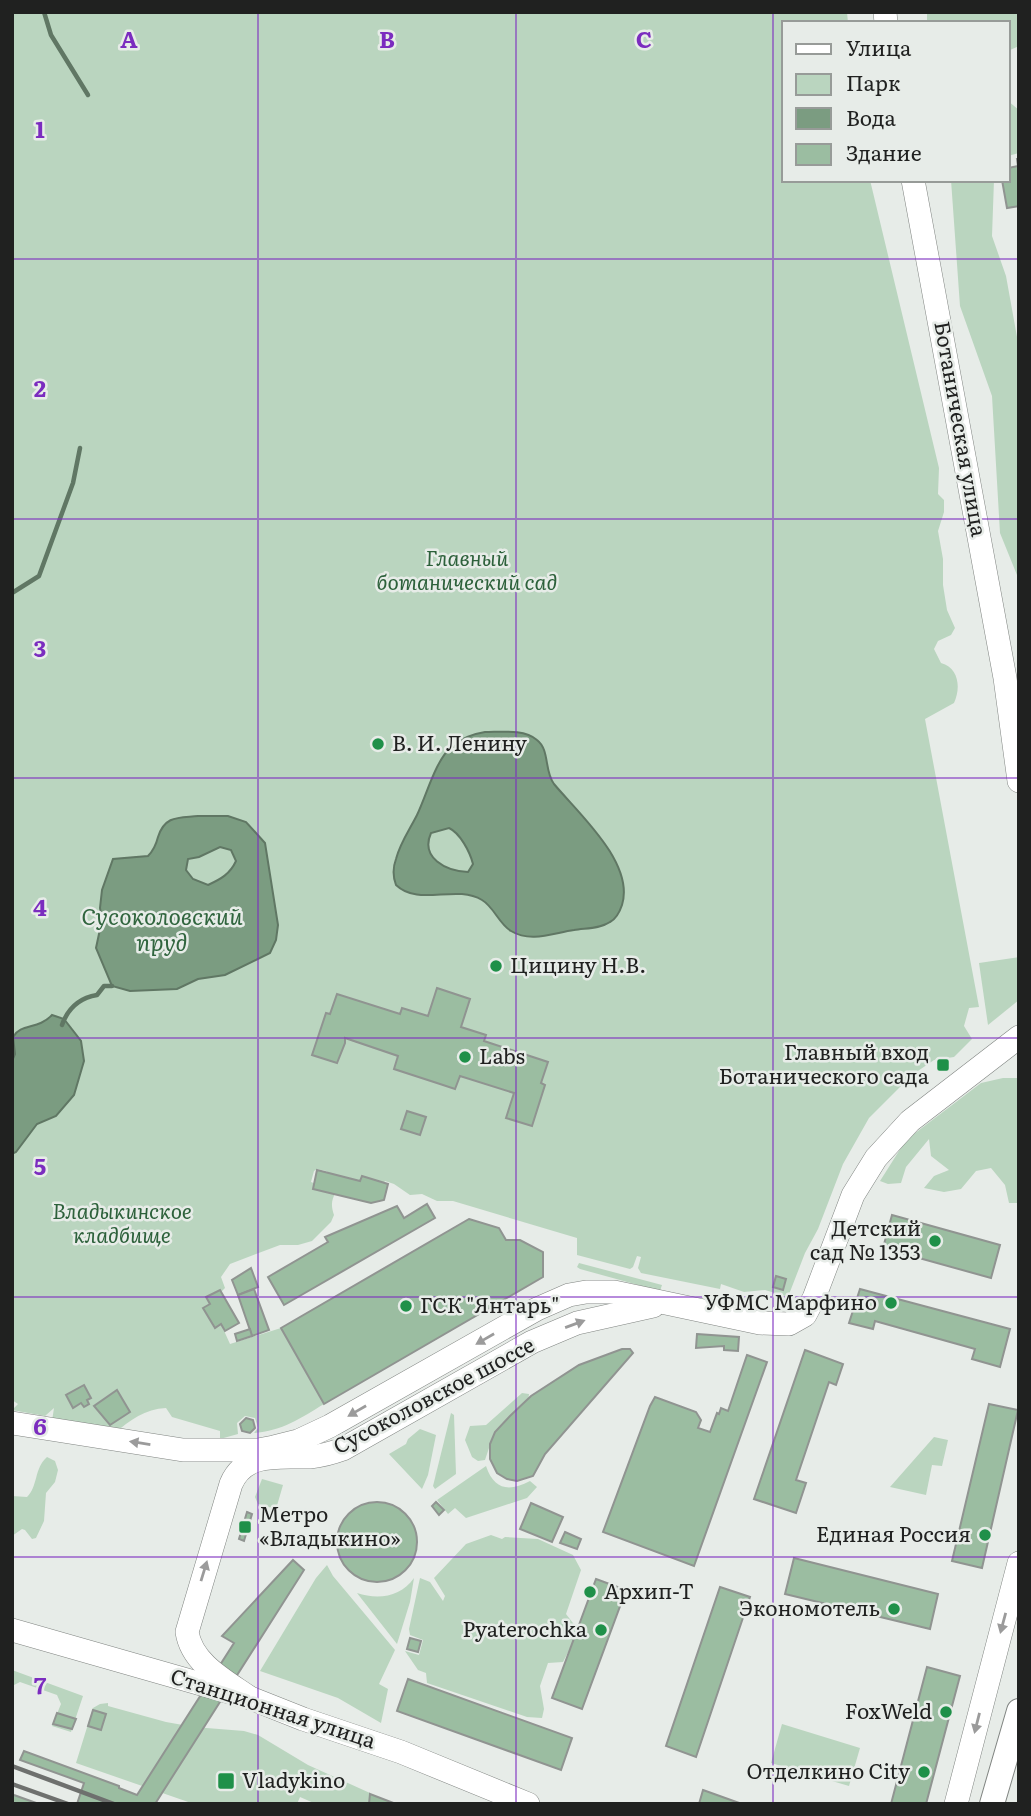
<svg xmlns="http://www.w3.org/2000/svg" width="1031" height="1816" font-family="Literata,serif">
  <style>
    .green { fill: #bad5bf }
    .water { fill: #7b9c81; stroke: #607764; stroke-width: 2; fill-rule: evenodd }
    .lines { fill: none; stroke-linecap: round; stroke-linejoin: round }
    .stream { stroke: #607764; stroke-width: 4.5 }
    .building { fill: #9bbda1; stroke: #909491; stroke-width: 2 }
    .secondary-casing { stroke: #818582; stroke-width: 24 }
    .primary-casing { stroke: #818582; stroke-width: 26 }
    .secondary { stroke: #fff; stroke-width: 23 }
    .primary { stroke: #fff; stroke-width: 24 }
    .rail { stroke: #6e706e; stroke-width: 4.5 }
    .oneway { fill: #9b9b9b }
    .grid { fill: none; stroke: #7b2cbf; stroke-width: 2; stroke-opacity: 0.55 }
    .poi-dot { fill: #1f9049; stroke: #e7ece8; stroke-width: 2.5 }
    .labels { text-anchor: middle; stroke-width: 5; stroke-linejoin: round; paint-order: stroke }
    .street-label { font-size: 21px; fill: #202120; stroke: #e7ece8 }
    .park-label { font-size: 21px; font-style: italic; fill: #2d613b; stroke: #e7ece8 }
    .poi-label { font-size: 21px; fill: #202120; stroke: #e7ece8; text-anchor: end }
    .water-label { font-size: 23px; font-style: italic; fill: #30653e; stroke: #e7ece8 }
    .grid-label { font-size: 23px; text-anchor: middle; font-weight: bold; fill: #7b2cbf; stroke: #e7ece8; stroke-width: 5; stroke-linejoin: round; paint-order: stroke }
  </style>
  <rect width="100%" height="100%" fill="#e7ece8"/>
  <g class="green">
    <path d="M 12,12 L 847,12 L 848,23 L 784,23 L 784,180 L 870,180 L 939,468 L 938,494 L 944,500 L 944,512 L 938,531 L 943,559 L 943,585 L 947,610 L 955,628 L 951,635 L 938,641 L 934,649 L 941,663 C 959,668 961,688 954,703 L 925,719 L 979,1007 L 969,1008 L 964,1026 L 972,1039 L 954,1057 L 934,1060 L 912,1075 L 869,1118 L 843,1164 L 818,1229 L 805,1253 L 788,1297 L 765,1290 L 744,1292 L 721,1284 L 720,1289 L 641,1273 L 638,1268 L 641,1257 L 637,1256 L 633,1267 L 630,1269 L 577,1255 L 577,1238 L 453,1201 L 437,1201 L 422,1194 L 410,1195 L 394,1184 L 385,1181 L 381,1186 L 343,1181 L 326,1171 L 317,1169 L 314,1171 L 311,1182 L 336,1192 C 331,1200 331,1206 334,1215 L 331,1222 L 312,1241 L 298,1245 L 280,1245 L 243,1259 L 230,1264 L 221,1277 L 225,1288 L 204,1309 L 214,1328 L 221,1324 L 230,1344 L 281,1328 L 324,1404 C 301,1418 282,1431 254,1433 L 258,1428 L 255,1418 L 245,1416 L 237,1423 L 238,1434 L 220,1439 L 220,1431 L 172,1417 L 166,1408 C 145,1409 130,1420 115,1433 L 52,1421 L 54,1408 L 45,1416 L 12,1410 L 18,1404 L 12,1400 Z"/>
    <path d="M 927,12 L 1019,12 L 1019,46 L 1010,50 L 1008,57 L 1008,23 L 927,23 Z"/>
    <path d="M 1008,101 L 1019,110 L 1019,153 L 1008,156 Z"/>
    <path d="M 951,180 L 994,180 L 992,236 L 1006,276 L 1019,348 L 1019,580 L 1000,533 L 992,396 L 960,306 Z"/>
    <path d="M 1019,957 L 1019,1000 L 988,1025 L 979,963 Z"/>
    <path d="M 1003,1078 L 1017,1078 L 1019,1081 L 1019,1203 L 1009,1203 L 1005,1185 L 991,1168 L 976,1171 L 961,1189 L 944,1192 L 924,1188 L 934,1176 L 949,1170 L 931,1156 L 929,1139 L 906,1167 L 901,1183 L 888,1184 L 880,1181 L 906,1140 L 981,1083 Z"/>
    <path d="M 579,1263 L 662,1285 L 660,1291 L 580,1269 L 577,1267 Z"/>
    <path d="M 522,1393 L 529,1394 L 528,1402 L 491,1442 L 485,1460 L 478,1461 L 472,1457 L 465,1440 L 470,1426 L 486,1425 Z"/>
    <path d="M 451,1413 L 454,1415 L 456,1474 L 435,1489 L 433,1486 Z"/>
    <path d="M 420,1429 L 436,1435 L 428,1475 L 422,1489 L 389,1454 L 406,1444 L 408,1439 Z"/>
    <path d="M 934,1437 L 948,1440 L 942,1466 L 932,1465 L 926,1495 L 890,1487 Z"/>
    <path d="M 47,1457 L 55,1461 L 58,1470 L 55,1482 L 46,1493 L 44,1521 L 36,1538 L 32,1539 L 25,1530 L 22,1529 L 12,1536 L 12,1496 L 27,1497 C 38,1487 34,1468 47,1457 Z"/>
    <path d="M 486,1466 C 494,1490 509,1492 530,1481 L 537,1487 L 527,1498 L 466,1518 L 455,1508 L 448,1514 L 437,1500 Z"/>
    <path d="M 262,1479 L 283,1485 L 276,1509 L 258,1504 L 255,1497 Z"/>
    <path d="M 491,1535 L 502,1539 L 505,1537 L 538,1539 L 573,1555 L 581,1570 L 566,1614 L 579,1631 L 563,1662 L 548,1663 L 540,1686 L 544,1709 L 542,1718 L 527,1717 L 427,1683 L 426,1673 L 418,1670 L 405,1651 L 419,1655 L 423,1640 L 410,1635 L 409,1629 L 420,1578 L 430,1582 L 443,1601 L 445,1596 L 434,1578 L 466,1544 Z"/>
    <path d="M 327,1565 L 333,1576 L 395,1650 L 379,1684 L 388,1689 L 381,1723 L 338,1698 L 260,1671 L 316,1578 Z"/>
    <path d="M 414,1578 L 410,1602 L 397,1644 L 357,1593 C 378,1600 401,1597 414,1578 Z"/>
    <path d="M 12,1670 L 83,1696 L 71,1732 L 52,1726 L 61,1704 L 57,1695 L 20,1682 L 12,1686 Z"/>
    <path d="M 108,1703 L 108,1706 L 166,1722 L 194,1727 L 244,1731 L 258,1735 L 308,1765 L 370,1793 L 369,1804 L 316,1804 L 300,1797 L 297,1804 L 194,1804 L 76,1763 L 93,1708 L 100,1704 Z"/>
    <path d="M 782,1724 L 860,1748 L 849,1786 L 771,1763 Z"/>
  </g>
  <g class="water">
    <path d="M 485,732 C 502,732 524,729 537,740 C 550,750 544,771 554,784 C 578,813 635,863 622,905 C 620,911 616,919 610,922 C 600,929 585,928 574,930 C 553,933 531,943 511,931 C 499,924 494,907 482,900 C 455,884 419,907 396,885 C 393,877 393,867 396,859 C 400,843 410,829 417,815 C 427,794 435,762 451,747 C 461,738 472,734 485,732 ZM 449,828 C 460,833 470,852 473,864 L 468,872 C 446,871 420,858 431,833 Z"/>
    <path d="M 198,816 L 228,816 L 246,822 L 265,843 L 278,925 L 276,940 L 270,953 L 225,975 L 198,979 L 177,989 L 130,991 L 112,986 L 96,948 L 102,920 L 100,908 L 102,890 L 113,859 L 148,856 C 154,850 156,845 158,837 C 165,815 179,818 198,816 ZM 220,847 L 231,850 L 236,861 C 230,874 221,879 208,885 L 193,879 L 186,870 L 188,859 L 199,857 Z"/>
    <path d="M 52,1015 L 64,1019 L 81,1041 L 84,1061 L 74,1095 L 56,1116 L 37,1124 L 16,1152 L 12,1154 L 12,1061 L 15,1054 L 13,1037 C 21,1023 38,1030 52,1015 Z"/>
  </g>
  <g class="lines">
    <g class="stream">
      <path d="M 44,12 L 51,35 L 88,95"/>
      <path d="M 12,593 L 39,576 L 73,483 L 80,448"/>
      <path d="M 62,1025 C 68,1008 79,998 97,995 L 104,986 L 112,986"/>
    </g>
  </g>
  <g class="building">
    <path d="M 1017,159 L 1019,159 L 1019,206 L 1007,208 L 1002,180 L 1008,180 L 1008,168 L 1018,166 Z"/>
    <path d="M 437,988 L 470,999 L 461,1027 L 486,1035 L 484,1041 L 548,1062 L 541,1083 L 545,1085 L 532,1126 L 506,1118 L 514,1093 L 460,1076 L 455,1089 L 440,1084 L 394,1069 L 398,1056 L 345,1038 L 345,1043 L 337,1063 L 312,1055 L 326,1013 L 330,1014 L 337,994 L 400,1014 L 402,1008 L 428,1016 Z"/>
    <path d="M 407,1111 L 426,1117 L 420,1135 L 401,1129 Z"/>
    <path d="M 317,1170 L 360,1181 L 362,1176 L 388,1184 L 384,1200 L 371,1203 L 313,1189 Z"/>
    <path d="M 427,1204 L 435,1218 L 284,1305 L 268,1277 L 328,1242 L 325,1237 L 397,1206 L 404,1218 Z"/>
    <path d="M 892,1215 L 1000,1245 L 991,1278 L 883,1248 Z"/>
    <path d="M 469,1219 L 499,1228 L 506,1240 L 520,1240 L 543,1252 L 543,1277 L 324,1404 L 281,1328 Z"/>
    <path d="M 251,1268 L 258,1287 L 238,1295 L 232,1280 Z"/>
    <path d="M 776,1276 L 786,1279 L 783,1290 L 773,1287 Z"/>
    <path d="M 254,1289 L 269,1330 L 252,1336 L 238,1295 Z"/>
    <path d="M 860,1289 L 1010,1329 L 1000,1367 L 972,1359 L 975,1349 L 875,1321 L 873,1329 L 849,1323 Z"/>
    <path d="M 220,1290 L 239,1323 L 225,1331 L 221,1324 L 215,1328 L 203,1308 L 210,1304 L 206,1297 Z"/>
    <path d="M 250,1329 L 252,1336 L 237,1341 L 235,1334 Z"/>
    <path d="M 697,1334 L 739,1337 L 738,1351 L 724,1350 L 724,1346 L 696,1348 Z"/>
    <path d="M 622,1349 L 630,1349 L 633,1353 L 545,1454 L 533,1476 L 517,1481 L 507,1479 L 497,1473 L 490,1459 L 490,1444 L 495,1432 L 510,1416 L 531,1396 L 579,1365 Z"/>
    <path d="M 805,1350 L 843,1364 L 836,1385 L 829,1382 L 796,1480 L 806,1483 L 796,1513 L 754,1499 Z"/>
    <path d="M 747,1355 L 767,1362 L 694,1566 L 603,1532 L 650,1406 L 655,1397 L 696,1412 L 701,1420 L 698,1428 L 710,1432 L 717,1413 L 719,1414 L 721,1408 L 728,1411 Z"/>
    <path d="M 84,1385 L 91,1398 L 87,1400 L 89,1404 L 84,1407 L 81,1403 L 73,1408 L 66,1395 Z"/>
    <path d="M 117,1390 L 130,1412 L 110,1425 L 94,1406 Z"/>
    <path d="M 989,1404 L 1018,1410 L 982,1568 L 952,1561 Z"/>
    <path d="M 246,1418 L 253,1420 L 255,1428 L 250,1433 L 242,1431 L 240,1424 Z"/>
    <path d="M 436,1502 L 444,1510 L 439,1515 L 432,1506 Z"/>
    <circle cx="377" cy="1542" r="40"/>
    <path d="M 531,1503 L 563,1517 L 552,1542 L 520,1529 Z"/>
    <path d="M 247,1512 L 252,1514 L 244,1541 L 239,1539 Z"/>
    <path d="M 565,1532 L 581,1539 L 577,1549 L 560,1543 Z"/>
    <path d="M 794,1558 L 938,1594 L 930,1629 L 785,1594 Z"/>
    <path d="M 293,1560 L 304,1570 L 155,1804 L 77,1804 L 84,1783 L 20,1760 L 24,1751 L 119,1786 L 119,1788 L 137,1795 L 234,1643 L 222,1636 Z"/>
    <path d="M 596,1579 L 626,1590 L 582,1709 L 552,1698 Z"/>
    <path d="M 720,1587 L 750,1597 L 696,1757 L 666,1746 Z"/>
    <path d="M 410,1638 L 421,1641 L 418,1652 L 407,1649 Z"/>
    <path d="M 927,1667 L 960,1676 L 926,1804 L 891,1804 Z"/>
    <path d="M 408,1679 L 572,1738 L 561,1770 L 397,1711 Z"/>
    <path d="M 93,1710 L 106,1714 L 101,1730 L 88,1726 Z"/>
    <path d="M 57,1713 L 76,1719 L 72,1729 L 53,1724 Z"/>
    <path d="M 703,1790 L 742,1804 L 699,1804 Z"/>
    <path d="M 12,1794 L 14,1795 L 39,1804 L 12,1803 Z"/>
    <path d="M 370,1794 L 396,1804 L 369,1804 Z"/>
  </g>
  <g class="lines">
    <defs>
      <g id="secondary">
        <path d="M 885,12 L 886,23"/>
        <path d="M 913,180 L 1005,678 L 1019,781"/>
        <path d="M 12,1423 L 183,1450 L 258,1450 L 274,1447 L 298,1441 L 330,1426 L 537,1309 L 569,1295 L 586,1292 L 614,1292 L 760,1323 L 789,1324 L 805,1315 L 814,1298 L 853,1195 L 876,1158 L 910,1121 L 1019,1037"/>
        <path d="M 12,1630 L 250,1698 L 303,1719 L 401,1752 L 528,1804"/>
        <path d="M 250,1698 C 226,1681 192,1664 187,1632 L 231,1484 C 245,1451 280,1458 310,1457 C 321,1456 332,1453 343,1449 L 532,1342 L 577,1323 L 653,1306"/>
        <path d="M 956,1804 L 1019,1563"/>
      </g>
      <path id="primary" d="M 992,1804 L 1019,1711"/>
    </defs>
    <use href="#secondary" class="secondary-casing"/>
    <use href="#primary" class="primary-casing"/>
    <use href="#secondary" class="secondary"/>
    <use href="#primary" class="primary"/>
    <g class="rail">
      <path d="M 12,1766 L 114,1804"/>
      <path d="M 12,1784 L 68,1804"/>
    </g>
  </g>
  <defs><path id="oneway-solid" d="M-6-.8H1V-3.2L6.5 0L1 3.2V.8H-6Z" transform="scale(1.75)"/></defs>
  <g class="oneway">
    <use href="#oneway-solid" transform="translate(575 1324) rotate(-20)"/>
    <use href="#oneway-solid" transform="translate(485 1339) rotate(150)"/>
    <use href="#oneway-solid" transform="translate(357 1411) rotate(150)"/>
    <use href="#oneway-solid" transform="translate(140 1443) rotate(-171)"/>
    <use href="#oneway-solid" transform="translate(204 1571) rotate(-73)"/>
    <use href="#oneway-solid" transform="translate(1003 1623) rotate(105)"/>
    <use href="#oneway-solid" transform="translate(977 1723) rotate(104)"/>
  </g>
  <path class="grid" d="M 258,12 L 258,1804M 516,12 L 516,1804M 773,12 L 773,1804M 12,259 L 1019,259M 12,519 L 1019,519M 12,778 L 1019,778M 12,1038 L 1019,1038M 12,1297 L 1019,1297M 12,1557 L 1019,1557"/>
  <g class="poi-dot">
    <circle cx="378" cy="744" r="7"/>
    <circle cx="496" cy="966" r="7"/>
    <circle cx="465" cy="1057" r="7"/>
    <rect x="936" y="1058" width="14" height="14" rx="3.5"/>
    <circle cx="935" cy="1241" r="7"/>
    <circle cx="891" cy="1303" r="7"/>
    <circle cx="406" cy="1306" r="7"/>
    <rect x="238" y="1520" width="14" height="14" rx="3.5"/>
    <circle cx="985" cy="1535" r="7"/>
    <circle cx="590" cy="1592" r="7"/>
    <circle cx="894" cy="1609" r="7"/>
    <circle cx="601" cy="1630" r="7"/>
    <circle cx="946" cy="1712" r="7"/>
    <circle cx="924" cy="1772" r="7"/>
    <rect x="217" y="1772" width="18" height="18" rx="3.5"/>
  </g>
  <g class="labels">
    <g class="street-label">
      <text transform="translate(960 429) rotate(80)" y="7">Ботаническая улица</text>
      <text transform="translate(434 1396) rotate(-28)" y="7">Сусоколовское шоссе</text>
      <text transform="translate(273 1709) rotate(18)" y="7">Станционная улица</text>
    </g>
    <g class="park-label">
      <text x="467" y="566">Главный<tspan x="467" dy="24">ботанический сад</tspan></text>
      <text x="122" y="1219">Владыкинское<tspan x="122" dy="24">кладбище</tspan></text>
    </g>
    <g class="poi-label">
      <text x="392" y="751" text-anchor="start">В. И. Ленину</text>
      <text x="510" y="973" text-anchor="start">Цицину Н.В.</text>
      <text x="929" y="1060">Главный вход<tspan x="929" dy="24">Ботанического сада</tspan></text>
      <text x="479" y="1064" text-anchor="start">Labs</text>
      <text x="921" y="1236">Детский<tspan x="921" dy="24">сад № 1353</tspan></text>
      <text x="877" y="1310">УФМС Марфино</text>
      <text x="420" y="1313" text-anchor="start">ГСК "Янтарь"</text>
      <text x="259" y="1522" text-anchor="start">Метро<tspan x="259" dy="24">«Владыкино»</tspan></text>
      <text x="971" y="1542">Единая Россия</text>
      <text x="604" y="1599" text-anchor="start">Архип-Т</text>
      <text x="880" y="1616">Экономотель</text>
      <text x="587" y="1637">Pyaterochka</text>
      <text x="932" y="1719">FoxWeld</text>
      <text x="910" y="1779">Отделкино City</text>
      <text x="242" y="1788" text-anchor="start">Vladykino</text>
    </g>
    <g class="water-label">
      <text x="162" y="925">Сусоколовский<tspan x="162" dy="26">пруд</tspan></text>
    </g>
  </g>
  <g class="grid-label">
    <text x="129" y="48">A</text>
    <text x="387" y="48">B</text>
    <text x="644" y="48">C</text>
    <text x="40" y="138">1</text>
    <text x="40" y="397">2</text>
    <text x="40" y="657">3</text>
    <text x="40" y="916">4</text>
    <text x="40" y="1175">5</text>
    <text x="40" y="1435">6</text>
    <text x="40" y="1694">7</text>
  </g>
  <rect width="1031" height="1816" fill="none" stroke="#202120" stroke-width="28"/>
  <rect x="782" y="21" width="228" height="161" fill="#e7ece8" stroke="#979b98" stroke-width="2"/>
  <rect x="796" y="44" width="35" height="10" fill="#ffffff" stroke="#979b98" stroke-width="2"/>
  <text x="846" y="56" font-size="21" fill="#202120">Улица</text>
  <rect x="796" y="74" width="35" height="21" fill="#bad5bf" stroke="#979b98" stroke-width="2"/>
  <text x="846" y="91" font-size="21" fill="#202120">Парк</text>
  <rect x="796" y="108" width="35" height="21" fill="#7b9c81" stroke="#979b98" stroke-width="2"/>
  <text x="846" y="126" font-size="21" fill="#202120">Вода</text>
  <rect x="796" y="144" width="35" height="21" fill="#9bbda1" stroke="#979b98" stroke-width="2"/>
  <text x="846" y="161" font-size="21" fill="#202120">Здание</text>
</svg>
